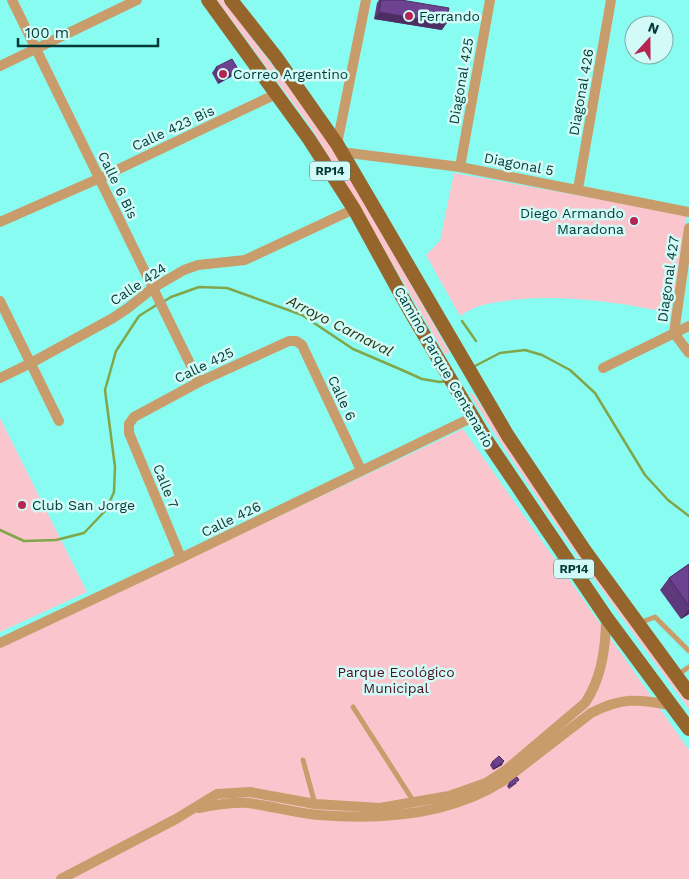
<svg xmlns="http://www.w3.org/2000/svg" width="689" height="879" font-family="'Work Sans',sans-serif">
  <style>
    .green { fill: #fbc5cd }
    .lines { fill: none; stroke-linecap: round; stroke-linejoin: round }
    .stream { stroke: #81a64a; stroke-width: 2.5 }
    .service { stroke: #c99c6b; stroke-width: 5 }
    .minor { stroke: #c99c6b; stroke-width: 10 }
    .primary { stroke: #96652c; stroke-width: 14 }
    .wall { fill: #5e397c }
    .shaded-wall { fill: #4c2e65 }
    .building { fill: #6d4290; stroke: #4c2e65 }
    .poi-dot { fill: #b52554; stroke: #d2fbf7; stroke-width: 2 }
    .labels { text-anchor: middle; stroke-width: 5; stroke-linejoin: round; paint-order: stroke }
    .shield { fill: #d2fbf7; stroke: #417471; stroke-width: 1 }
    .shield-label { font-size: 12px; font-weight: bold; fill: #033a37 }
    .poi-label { font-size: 14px; fill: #033a37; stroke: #d2fbf7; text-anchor: start }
    .street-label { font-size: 14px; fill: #033a37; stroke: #d2fbf7 }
    .park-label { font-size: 14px; fill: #4e0e21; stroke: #d2fbf7 }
    .water-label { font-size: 15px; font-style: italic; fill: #24330c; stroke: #d2fbf7 }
  </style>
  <rect width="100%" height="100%" fill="#89fcf1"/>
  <g class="green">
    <path d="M 217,0 L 223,0 L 329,140 L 450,353 L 445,354 L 350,191 L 310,126 Z"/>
    <path d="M 454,173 L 687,215 L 671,313 C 618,302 565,294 511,300 C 491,303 476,304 460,316 L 426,255 L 440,241 Z"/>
    <path d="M 469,393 L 473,394 L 618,604 L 689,702 L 689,709 C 613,606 537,502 469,393 Z"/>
    <path d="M 0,418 L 87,592 L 0,632 Z"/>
    <path d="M 463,429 L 689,750 L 689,879 L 0,879 L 0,648 Z"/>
  </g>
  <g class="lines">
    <g class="stream">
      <path d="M 163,302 L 171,297 L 199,287 L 227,288 L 302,315 L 353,349 L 402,370 L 422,379 L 440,382 L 446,381"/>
      <path d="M 462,321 L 476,341"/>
      <path d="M 473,367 L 500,353 L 525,350 L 542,355 L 570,370 L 595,393 L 645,475 L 668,500 L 689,516"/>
      <path d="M 0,530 L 24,541 L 56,540 L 84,533 L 106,510 L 114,492 L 115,467 L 105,390 L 116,351 L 139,316 L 158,304"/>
    </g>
    <g class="service">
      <path d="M 639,623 L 655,617 L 689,651"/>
      <path d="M 677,675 L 689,667"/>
      <path d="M 353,707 L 414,802"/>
      <path d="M 303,760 L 315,804"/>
    </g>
    <g class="minor">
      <path d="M 12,0 L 199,382"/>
      <path d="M 0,66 L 137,0"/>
      <path d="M 337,144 L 366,0"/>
      <path d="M 341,152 L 460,167 L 689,212"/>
      <path d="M 460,167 L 490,0"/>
      <path d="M 578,189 L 611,0"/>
      <path d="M 0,222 L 100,178 L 276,94"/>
      <path d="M 689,228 L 674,333 L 689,353"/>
      <path d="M 0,301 L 59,421"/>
      <path d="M 603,368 L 689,326"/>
      <path d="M 0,378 L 31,363 L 113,318 L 128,308 L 153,288 L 184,270 L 198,265 L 245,260 L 354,209"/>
      <path d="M 181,558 L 129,433 L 129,424 L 134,417 L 199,382 L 289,341 L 296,341 L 302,345 L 361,470"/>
      <path d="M 0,643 L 181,558 L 473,417"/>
      <path d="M 199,808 C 215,805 231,802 248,803 C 272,806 295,813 319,815 C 381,820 450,815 503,781 L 591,713 C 622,697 638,699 671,705"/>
      <path d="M 61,879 L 176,819 L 217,794 L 250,792 L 315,804 L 380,808 L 449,796 L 486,783 L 506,770 L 585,703 C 602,678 606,647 606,618"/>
    </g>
    <g class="primary">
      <path d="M 208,0 L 309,139 L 354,209 L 411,313 L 489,444 L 606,617 L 689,729"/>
      <path d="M 231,0 L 276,57 L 337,144 L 508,436 L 585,551 L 689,693"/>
    </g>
  </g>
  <g class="wall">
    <path d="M 379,0 L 401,0 L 442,30 L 374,19 L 377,3 Z"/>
    <path d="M 216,67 L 234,75 L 218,84 L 212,73 Z"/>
    <path d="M 689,564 L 689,614 L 681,619 L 660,590 L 669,578 Z"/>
    <path d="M 492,762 L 502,765 L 493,770 L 490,765 Z"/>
    <path d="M 509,783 L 517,783 L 509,789 L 507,786 Z"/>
  </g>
  <g class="shaded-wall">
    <path d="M 379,12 L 446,24 L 442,30 L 374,19 Z"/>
    <path d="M 238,69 L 234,75 L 218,84 L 222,78 Z"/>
    <path d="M 689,609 L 689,614 L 681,619 Z"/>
    <path d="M 504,761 L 502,765 L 493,770 L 496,767 Z"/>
  </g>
  <g class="building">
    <path d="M 381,0 L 401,0 L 449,8 L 446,24 L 379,12 Z"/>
    <path d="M 232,59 L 238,69 L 222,78 L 216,67 Z"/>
    <path d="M 689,564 L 689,606 L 669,578 Z"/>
    <path d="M 499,756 L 504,761 L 496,767 L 492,762 Z"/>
    <path d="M 517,777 L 519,780 L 511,786 L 509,783 Z"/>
  </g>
  <g class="poi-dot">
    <circle cx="409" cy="16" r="5"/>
    <circle cx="223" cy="74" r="5"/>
    <circle cx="634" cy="221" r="5"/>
    <circle cx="22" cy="505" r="5"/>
  </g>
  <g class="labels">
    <g class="shield">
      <rect x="310" y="161.5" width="40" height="19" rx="4"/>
      <rect x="554" y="559.5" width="40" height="19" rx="4"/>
    </g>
    <g class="shield-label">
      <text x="330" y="175">RP14</text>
      <text x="574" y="573">RP14</text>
    </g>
    <g class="poi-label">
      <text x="419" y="21">Ferrando</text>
      <text x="233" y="79">Correo Argentino</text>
      <text x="624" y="218" text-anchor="end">Diego Armando<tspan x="624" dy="16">Maradona</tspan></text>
      <text x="32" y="510">Club San Jorge</text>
    </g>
    <g class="street-label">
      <text transform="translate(461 81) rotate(-80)" y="5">Diagonal 425</text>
      <text transform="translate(581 92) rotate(-80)" y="5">Diagonal 426</text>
      <text transform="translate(173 128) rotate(-25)" y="5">Calle 423 Bis</text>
      <text transform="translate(519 164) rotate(11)" y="5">Diagonal 5</text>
      <text transform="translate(118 185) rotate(64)" y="5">Calle 6 Bis</text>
      <text transform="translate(668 279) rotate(-82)" y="5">Diagonal 427</text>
      <text transform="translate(138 284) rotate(-34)" y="5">Calle 424</text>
      <text transform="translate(204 365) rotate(-26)" y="5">Calle 425</text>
      <text transform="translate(444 367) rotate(60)" y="5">Camino Parque Centenario</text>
      <text transform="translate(342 398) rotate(65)" y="5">Calle 6</text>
      <text transform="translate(166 486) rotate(68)" y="5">Calle 7</text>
      <text transform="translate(231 519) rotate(-26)" y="5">Calle 426</text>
    </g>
    <g class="park-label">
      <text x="396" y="677">Parque Ecológico<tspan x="396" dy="16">Municipal</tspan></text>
    </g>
    <g class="water-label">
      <text transform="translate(340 326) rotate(27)" y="5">Arroyo Carnaval</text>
    </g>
  </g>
  <g transform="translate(649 40) rotate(21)"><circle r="24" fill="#d2fbf7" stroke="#7faeaa"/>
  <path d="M0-4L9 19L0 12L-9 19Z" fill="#b52554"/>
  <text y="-8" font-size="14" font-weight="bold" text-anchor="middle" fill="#033a37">N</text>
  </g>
  <path d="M18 38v8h140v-8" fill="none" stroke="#033a37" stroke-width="2.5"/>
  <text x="25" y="38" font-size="15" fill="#033a37" stroke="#d2fbf7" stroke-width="4" paint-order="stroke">100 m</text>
</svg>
